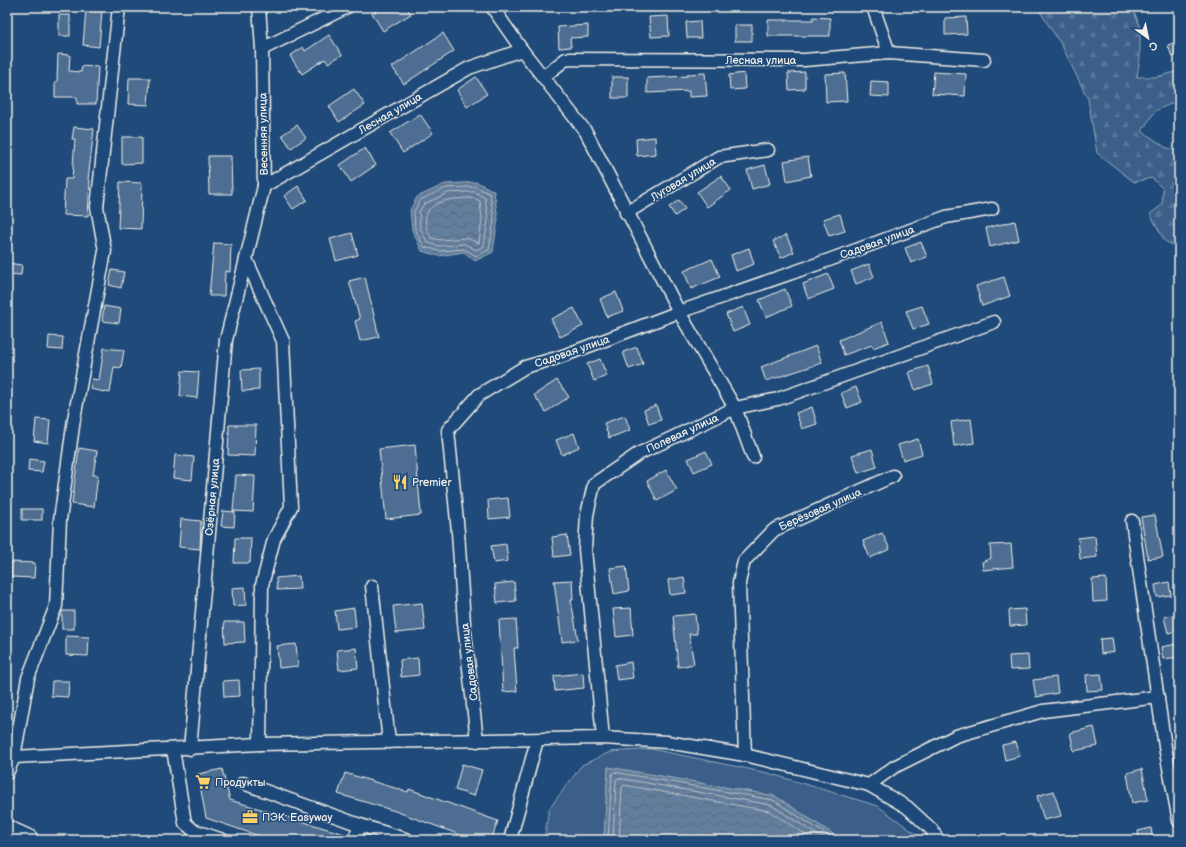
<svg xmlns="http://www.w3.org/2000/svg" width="1186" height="847" font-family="'Balsamiq Sans',sans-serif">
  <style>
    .green { fill: #3a5f88; stroke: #97a8b8 }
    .forest { fill: url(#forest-firs); stroke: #97a8b8 }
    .water { fill: url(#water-waves); stroke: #9cacbb }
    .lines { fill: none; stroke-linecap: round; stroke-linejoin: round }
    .shore { stroke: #bac3ca; stroke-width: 1 }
    .building { fill: #4d6e92; stroke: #f4f1e8 }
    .minor-casing { stroke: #f4f1e8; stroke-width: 15 }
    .primary-casing { stroke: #f4f1e8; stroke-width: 22 }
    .minor { stroke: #1f4a7a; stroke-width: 12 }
    .primary { stroke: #1f4a7a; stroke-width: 19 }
    .labels { text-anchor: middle; stroke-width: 3; stroke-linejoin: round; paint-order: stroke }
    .street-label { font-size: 11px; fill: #f4f1e8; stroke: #1f4a7a }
    .poi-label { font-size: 11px; fill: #f4f1e8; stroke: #1f4a7a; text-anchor: start }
  </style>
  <defs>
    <pattern id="forest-firs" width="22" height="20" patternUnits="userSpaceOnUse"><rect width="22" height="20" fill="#3a5f88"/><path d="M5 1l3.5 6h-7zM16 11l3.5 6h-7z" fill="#577699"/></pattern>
    <pattern id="water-waves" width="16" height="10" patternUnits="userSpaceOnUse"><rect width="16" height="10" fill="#627e9d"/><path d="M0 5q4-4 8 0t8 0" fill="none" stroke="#58687a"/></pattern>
  </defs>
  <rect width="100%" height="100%" fill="#1f4a7a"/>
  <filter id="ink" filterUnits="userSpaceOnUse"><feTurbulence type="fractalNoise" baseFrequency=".025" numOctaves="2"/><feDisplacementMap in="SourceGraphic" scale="8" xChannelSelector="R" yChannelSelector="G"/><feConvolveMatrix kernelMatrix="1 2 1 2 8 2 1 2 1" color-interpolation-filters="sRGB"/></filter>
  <g filter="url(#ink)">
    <path class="green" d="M 651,749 L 768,773 L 878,806 L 924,840 L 842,840 L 775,796 L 608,767 L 604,840 L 544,840 L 549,809 L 582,765 L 610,752 Z"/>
    <path class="forest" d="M 1037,7 L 1132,7 L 1140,26 L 1140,57 L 1137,77 L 1156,77 L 1179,71 L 1179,100 L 1155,111 L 1142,131 L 1165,147 L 1179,152 L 1179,249 L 1165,241 L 1150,214 L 1162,205 L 1163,189 L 1152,178 L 1134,182 L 1097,153 L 1088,99 L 1062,46 Z"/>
    <g class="water">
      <path d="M 477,182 L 494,191 L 498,219 L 493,252 L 475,261 L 464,252 L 439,256 L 422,251 L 412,230 L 410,210 L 417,197 L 445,184 Z"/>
      <path d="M 608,767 L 775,796 L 842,840 L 604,840 Z"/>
    </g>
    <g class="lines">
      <g class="shore">
        <path d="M 476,187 L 490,194 L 494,220 L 489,250 L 476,256 L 464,249 L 440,251 L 424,247 L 415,229 L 414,211 L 420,200 L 446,188 Z"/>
        <path d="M 475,192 L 485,198 L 488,219 L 484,246 L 476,250 L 465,244 L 440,246 L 428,243 L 420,228 L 419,212 L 424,204 L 448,193 Z"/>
        <path d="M 474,198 L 480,201 L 482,219 L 479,243 L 466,238 L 440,240 L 431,238 C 412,202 447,198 474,198 Z"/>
        <path d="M 608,840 L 612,774 L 614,772 L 773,800 L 835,840"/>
        <path d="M 613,840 L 616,780 L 618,778 L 771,805 L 825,840"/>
        <path d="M 619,840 L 622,787 L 624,785 L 769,811 L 814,840"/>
      </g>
    </g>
    <g class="building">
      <path d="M 383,7 L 406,7 L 411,14 L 383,31 L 372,13 Z"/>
      <path d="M 86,10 L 102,11 L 99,47 L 83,45 Z"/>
      <rect x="59" y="15" width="11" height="21"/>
      <path d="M 668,16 L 669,36 L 651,37 L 649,17 Z"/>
      <path d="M 813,17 L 830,18 L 830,36 L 768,36 L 768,20 L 813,20 Z"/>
      <path d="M 966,17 L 967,34 L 945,35 L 945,18 Z"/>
      <path d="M 700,21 L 701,38 L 687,38 L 686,22 Z"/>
      <path d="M 588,25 L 588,37 L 570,38 L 571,47 L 559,48 L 558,27 Z"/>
      <rect x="735" y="25" width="17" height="16"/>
      <path d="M 443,33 L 454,51 L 404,84 L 392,67 Z"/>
      <path d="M 329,35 L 342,55 L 328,63 L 325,59 L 302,74 L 290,56 L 303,47 L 305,51 Z"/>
      <path d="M 1179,41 L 1179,55 L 1172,57 L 1168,45 Z"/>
      <path d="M 58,54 L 70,55 L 69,71 L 81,72 L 82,66 L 98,67 L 96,104 L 77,104 L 77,97 L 55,97 L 55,82 L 57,82 Z"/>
      <path d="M 805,72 L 805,89 L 789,90 L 788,73 Z"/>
      <path d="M 934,72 L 966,74 L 965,96 L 932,94 Z"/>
      <path d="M 705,73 L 707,96 L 689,97 L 689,91 L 647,93 L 647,78 L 688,76 L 688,74 Z"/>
      <path d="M 744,73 L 745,89 L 730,90 L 729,75 Z"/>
      <path d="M 845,73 L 847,101 L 826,102 L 825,74 Z"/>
      <path d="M 476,77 L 487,94 L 467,107 L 457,90 Z"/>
      <rect x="612" y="77" width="16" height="21"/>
      <path d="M 129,78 L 150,78 L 148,105 L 128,104 Z"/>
      <path d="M 871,81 L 889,82 L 889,97 L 870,96 Z"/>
      <path d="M 354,89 L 365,105 L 339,122 L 329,106 Z"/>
      <path d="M 420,114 L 433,133 L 403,153 L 390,133 Z"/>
      <path d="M 297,125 L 306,138 L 291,148 L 282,135 Z"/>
      <path d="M 74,127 L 94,129 L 88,180 L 90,180 L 88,216 L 63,215 L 65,179 L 72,179 L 75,139 L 72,139 Z"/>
      <path d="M 122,137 L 142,137 L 142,163 L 122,164 Z"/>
      <path d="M 655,137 L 656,154 L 637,156 L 636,139 Z"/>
      <path d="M 365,148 L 376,165 L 351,182 L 340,165 Z"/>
      <path d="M 208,156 L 231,156 L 232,194 L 209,194 Z"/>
      <path d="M 808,157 L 811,176 L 787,181 L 784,161 Z"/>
      <path d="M 765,165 L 770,184 L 752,189 L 747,170 Z"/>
      <path d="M 721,176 L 731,190 L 707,207 L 697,192 Z"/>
      <path d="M 120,182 L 142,183 L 141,229 L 118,228 Z"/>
      <path d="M 298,186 L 307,200 L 293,209 L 284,196 Z"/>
      <path d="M 679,200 L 685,209 L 675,216 L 669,207 Z"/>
      <path d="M 840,214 L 845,231 L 829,236 L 823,219 Z"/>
      <path d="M 1015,221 L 1019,240 L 990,247 L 986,228 Z"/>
      <path d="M 352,233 L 358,255 L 336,261 L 330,239 Z"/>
      <path d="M 786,235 L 794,252 L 781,258 L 773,241 Z"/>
      <path d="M 921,242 L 927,257 L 911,263 L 905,248 Z"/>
      <path d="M 214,243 L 231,244 L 230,272 L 225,271 L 224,296 L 209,296 Z"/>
      <path d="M 749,248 L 754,264 L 736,271 L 731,255 Z"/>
      <path d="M 712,259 L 720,277 L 691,289 L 684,271 Z"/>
      <path d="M 7,263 L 22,265 L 21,275 L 7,274 Z"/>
      <path d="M 869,264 L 874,277 L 856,284 L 851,271 Z"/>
      <path d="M 112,270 L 124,272 L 121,288 L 109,285 Z"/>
      <path d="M 828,274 L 834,289 L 808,299 L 803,284 Z"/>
      <path d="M 365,277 L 379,337 L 360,341 L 355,321 L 360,319 L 349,281 Z"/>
      <path d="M 1004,277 L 1010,296 L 982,306 L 976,286 Z"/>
      <path d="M 785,289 L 792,306 L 766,317 L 759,300 Z"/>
      <path d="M 616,292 L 623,311 L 607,317 L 600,299 Z"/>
      <path d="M 104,306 L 121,309 L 119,323 L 102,321 Z"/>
      <path d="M 922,306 L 929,324 L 913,329 L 906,311 Z"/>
      <path d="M 743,307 L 750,325 L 733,332 L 726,314 Z"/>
      <path d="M 574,308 L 583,326 L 560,337 L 551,319 Z"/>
      <path d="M 882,322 L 889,342 L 873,348 L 872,345 L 844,355 L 839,340 Z"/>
      <path d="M 49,336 L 63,337 L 62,350 L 48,349 Z"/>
      <path d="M 816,346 L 822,363 L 766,381 L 761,367 Z"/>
      <path d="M 637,347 L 643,364 L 629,369 L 623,352 Z"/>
      <path d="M 104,348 L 124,350 L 121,368 L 114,367 L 110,393 L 90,389 L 92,379 L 99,380 Z"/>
      <path d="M 600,359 L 607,376 L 594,381 L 587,364 Z"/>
      <path d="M 928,366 L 933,384 L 915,390 L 909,372 Z"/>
      <path d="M 259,369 L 259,390 L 242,391 L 241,370 Z"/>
      <path d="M 182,371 L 199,372 L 197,398 L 180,396 Z"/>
      <path d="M 557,380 L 569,397 L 546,412 L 534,395 Z"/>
      <path d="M 856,387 L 862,402 L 847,408 L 841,393 Z"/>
      <path d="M 656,405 L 661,420 L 649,424 L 644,410 Z"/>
      <path d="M 812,407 L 817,424 L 802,429 L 796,413 Z"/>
      <path d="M 625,416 L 630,430 L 609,438 L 604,423 Z"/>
      <path d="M 36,419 L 50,420 L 48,443 L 34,441 Z"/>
      <path d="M 971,419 L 974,443 L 954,446 L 951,422 Z"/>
      <path d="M 229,425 L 256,425 L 255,456 L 228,455 Z"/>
      <path d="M 574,433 L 579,447 L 562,455 L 556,440 Z"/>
      <path d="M 918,439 L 922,454 L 903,460 L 898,445 Z"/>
      <path d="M 415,445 L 421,515 L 386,519 L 379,449 Z"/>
      <path d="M 79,448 L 97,451 L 93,475 L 98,475 L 94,507 L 72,504 Z"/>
      <path d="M 872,449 L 877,467 L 858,473 L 852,455 Z"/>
      <path d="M 706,451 L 712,464 L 694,472 L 688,459 Z"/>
      <path d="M 175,455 L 194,457 L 192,480 L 173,478 Z"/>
      <path d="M 29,459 L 44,461 L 42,472 L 28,471 Z"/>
      <path d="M 666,470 L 677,490 L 657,501 L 647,481 Z"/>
      <path d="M 236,475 L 255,476 L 253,512 L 233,511 Z"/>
      <path d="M 508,498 L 510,517 L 489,519 L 488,500 Z"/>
      <rect x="22" y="509" width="20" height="11"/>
      <path d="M 223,511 L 235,512 L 234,527 L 221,526 Z"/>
      <path d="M 1155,515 L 1163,557 L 1148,559 L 1141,517 Z"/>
      <path d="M 181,519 L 201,521 L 200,549 L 179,547 Z"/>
      <path d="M 882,533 L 890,549 L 870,558 L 863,541 Z"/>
      <path d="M 567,535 L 570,555 L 554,557 L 552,537 Z"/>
      <path d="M 1095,536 L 1097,557 L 1080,559 L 1078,538 Z"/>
      <path d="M 235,538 L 251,538 L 250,563 L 234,563 Z"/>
      <path d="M 506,544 L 508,561 L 494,563 L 491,546 Z"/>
      <path d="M 1011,544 L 1013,567 L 983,570 L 982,562 L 991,558 L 990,545 Z"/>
      <path d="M 11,562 L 35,563 L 34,578 L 11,577 Z"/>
      <path d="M 626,566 L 629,591 L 614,594 L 610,568 Z"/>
      <path d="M 299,576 L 300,589 L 277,590 L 276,578 Z"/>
      <path d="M 684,577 L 686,593 L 670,595 L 668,580 Z"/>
      <path d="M 1106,578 L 1107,601 L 1093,602 L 1092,579 Z"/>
      <path d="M 572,580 L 573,600 L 571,600 L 578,640 L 562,642 L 554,581 Z"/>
      <path d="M 514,582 L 516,601 L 497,603 L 495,584 Z"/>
      <path d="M 1169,582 L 1171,595 L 1157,597 L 1155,585 Z"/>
      <path d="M 245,587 L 246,605 L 233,606 L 232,588 Z"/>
      <path d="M 422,603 L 425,630 L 396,633 L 393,606 Z"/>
      <path d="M 354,608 L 356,627 L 337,629 L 335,611 Z"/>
      <path d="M 631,608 L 633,635 L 616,637 L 613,609 Z"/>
      <path d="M 1025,609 L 1026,625 L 1010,626 L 1009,610 Z"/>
      <rect x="62" y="611" width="12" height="18"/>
      <path d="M 1179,613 L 1179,630 L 1168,633 L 1164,617 Z"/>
      <path d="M 695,614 L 697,634 L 689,634 L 694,664 L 678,667 L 673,616 Z"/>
      <path d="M 516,619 L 518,648 L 514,648 L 517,691 L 503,692 L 499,620 Z"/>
      <path d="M 224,622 L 244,622 L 245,642 L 225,643 Z"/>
      <path d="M 66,636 L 89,637 L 88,656 L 66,655 Z"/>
      <path d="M 1112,638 L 1114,652 L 1101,654 L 1100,639 Z"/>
      <path d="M 296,644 L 298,666 L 279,668 L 277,646 Z"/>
      <path d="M 1177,644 L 1179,657 L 1163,659 L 1161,647 Z"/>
      <path d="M 356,648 L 358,668 L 339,670 L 337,650 Z"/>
      <path d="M 1028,655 L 1029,669 L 1010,670 L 1009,656 Z"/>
      <path d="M 418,658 L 419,675 L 401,677 L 400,660 Z"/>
      <path d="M 631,662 L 633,678 L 617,680 L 615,665 Z"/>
      <path d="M 583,673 L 584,688 L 555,691 L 554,676 Z"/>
      <path d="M 1101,674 L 1103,690 L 1087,691 L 1086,675 Z"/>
      <path d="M 1056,677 L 1058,693 L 1036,697 L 1033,680 Z"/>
      <path d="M 239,680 L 240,696 L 224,697 L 223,681 Z"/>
      <path d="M 52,681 L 69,681 L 68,697 L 51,696 Z"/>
      <path d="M 1094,727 L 1098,746 L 1074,751 L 1070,733 Z"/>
      <path d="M 1016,742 L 1020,756 L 1005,760 L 1002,745 Z"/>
      <path d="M 462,764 L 482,770 L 474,796 L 455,790 Z"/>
      <path d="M 222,769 L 230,800 L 348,835 L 347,840 L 271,840 L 206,818 L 198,774 Z"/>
      <path d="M 1142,769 L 1148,800 L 1132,803 L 1127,773 Z"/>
      <path d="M 345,773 L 408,792 L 409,789 L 498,821 L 491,840 L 474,840 L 395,811 L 338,794 Z"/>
      <path d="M 1054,791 L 1061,816 L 1044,820 L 1037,796 Z"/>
      <path d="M 1151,828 L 1153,840 L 1139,840 L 1138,831 Z"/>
    </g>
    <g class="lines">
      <defs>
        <g id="minor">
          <path d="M 492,7 L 522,50 L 586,132 L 679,312 L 735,408 L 753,457"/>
          <path d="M 873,7 L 889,53"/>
          <path d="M 262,49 L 347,7"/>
          <path d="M 543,77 L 566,59 L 804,60 L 889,53 L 984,60"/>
          <path d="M 264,186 L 469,68 L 522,50"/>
          <path d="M 626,213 L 719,157 L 768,150"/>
          <path d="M 246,259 L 283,341 L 291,507 L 274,539 L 262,585 L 260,744"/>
          <path d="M 1132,521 L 1165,747 L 1179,821"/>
          <path d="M 372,586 L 389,742"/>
          <path d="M 603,738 L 585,549 L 587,515 L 594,484 L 638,454 L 735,408 L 778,399 L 994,322"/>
          <path d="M 477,741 L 464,623 L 458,532 L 448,430 L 479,395 L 525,367 L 560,357 L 679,312 L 829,260 L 946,217 L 992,209"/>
          <path d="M 173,749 L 185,823 L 193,830 L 223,840"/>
          <path d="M 190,749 L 226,340 L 264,186 L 262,49 L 259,7"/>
          <path d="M 745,755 L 739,583 L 744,561 L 774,530 L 893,476"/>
          <path d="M 14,757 L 260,744 L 603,738 L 667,742 L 745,755 L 869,785 L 907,807 L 931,829 L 938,840"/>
          <path d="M 7,773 L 14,757 L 28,678 L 56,606 L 60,520 L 74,419 L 105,251 L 97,207 L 119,7"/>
          <path d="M 243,783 L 360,825"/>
          <path d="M 869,785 L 894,767 L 956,736 L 1043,711 L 1158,697"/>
          <path d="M 354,840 L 360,825 L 408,840"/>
          <path d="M 510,840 L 537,740"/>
        </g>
        <path id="primary" d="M 7,830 L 29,840"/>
      </defs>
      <use href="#minor" class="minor-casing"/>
      <use href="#primary" class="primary-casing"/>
      <use href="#minor" class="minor"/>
      <use href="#primary" class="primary"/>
    </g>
  </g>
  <defs>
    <symbol id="restaurant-bare" viewBox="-9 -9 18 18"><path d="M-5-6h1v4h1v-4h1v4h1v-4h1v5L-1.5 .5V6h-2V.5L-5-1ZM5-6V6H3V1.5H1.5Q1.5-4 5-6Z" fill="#ffd166" stroke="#1f4a7a" stroke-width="2.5" paint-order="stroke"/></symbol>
    <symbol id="supermarket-bare" viewBox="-9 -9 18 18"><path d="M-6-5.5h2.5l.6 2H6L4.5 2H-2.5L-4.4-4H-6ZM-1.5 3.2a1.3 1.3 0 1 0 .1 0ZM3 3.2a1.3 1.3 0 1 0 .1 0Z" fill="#ffd166" stroke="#1f4a7a" stroke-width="2.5" paint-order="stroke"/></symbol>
    <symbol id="office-bare" viewBox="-9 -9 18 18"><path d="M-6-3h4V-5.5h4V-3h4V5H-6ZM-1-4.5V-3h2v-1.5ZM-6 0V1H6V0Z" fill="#ffd166" stroke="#1f4a7a" stroke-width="2.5" paint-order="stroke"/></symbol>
  </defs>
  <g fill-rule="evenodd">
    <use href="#restaurant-bare" x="389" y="471" width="22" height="22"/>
    <use href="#supermarket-bare" x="192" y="771" width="22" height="22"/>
    <use href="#office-bare" x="239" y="806" width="22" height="22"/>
  </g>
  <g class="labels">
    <g class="street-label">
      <text x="761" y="64">Лесная улица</text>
      <text transform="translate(390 113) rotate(-30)" y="4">Лесная улица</text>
      <text transform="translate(263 134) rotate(-91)" y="4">Весенняя улица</text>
      <text transform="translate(683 179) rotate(-31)" y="4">Луговая улица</text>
      <text transform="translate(877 242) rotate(-20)" y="4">Садовая улица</text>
      <text transform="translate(572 351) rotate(-19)" y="4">Садовая улица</text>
      <text transform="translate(682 433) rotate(-25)" y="4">Полевая улица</text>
      <text transform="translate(212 497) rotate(-85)" y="4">Озёрная улица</text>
      <text transform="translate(820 509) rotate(-24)" y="4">Берёзовая улица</text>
      <text transform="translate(469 662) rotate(-97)" y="4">Садовая улица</text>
    </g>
    <g class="poi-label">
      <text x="412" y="486">Premier</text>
      <text x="215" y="786">Продукты</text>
      <text x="262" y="821">ПЭК: Easyway</text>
    </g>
  </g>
  <rect width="1186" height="847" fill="none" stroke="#1f4a7a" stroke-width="24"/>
  <rect x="12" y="12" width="1162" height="823" fill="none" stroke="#f4f1e8" stroke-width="1.5" filter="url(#ink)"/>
  <g transform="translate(1148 38) rotate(147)" stroke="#1f4a7a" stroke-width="3" paint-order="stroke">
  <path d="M0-3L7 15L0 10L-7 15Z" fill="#f4f1e8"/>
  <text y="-6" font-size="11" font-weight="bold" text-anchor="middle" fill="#f4f1e8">С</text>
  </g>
</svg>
